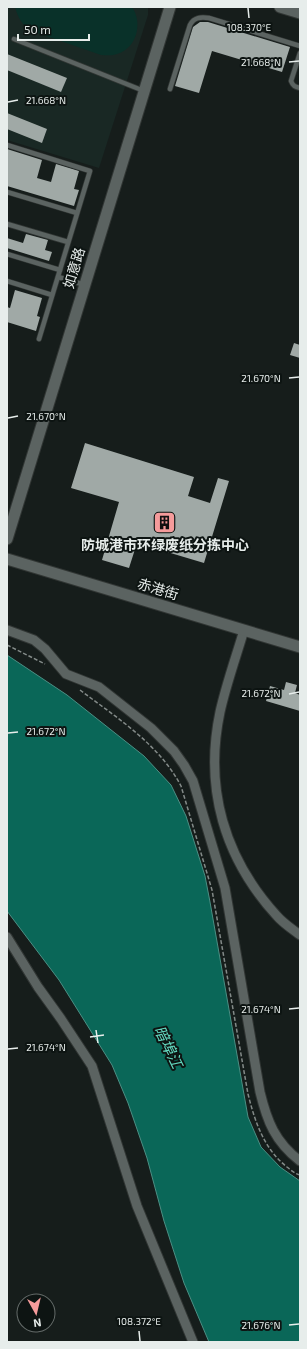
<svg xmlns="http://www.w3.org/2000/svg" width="307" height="1349" font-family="'Exo 2','Noto Sans SC',sans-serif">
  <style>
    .built { fill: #192824 }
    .green { fill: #093129 }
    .water { fill: #0a6758; stroke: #4c8f84 }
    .building { fill: #a0a9a6 }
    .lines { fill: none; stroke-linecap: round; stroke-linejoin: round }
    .service-casing { stroke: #313634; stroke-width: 6 }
    .minor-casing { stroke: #313634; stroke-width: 11 }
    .tertiary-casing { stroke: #313634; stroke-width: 13 }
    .path { stroke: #838a88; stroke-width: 1.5; stroke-dasharray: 4 2; stroke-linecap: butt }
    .service { stroke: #5b6361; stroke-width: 4.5 }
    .minor { stroke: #5b6361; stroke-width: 9 }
    .tertiary { stroke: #5b6361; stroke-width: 11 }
    .ticks { fill: none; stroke: #e7edeb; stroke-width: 1.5 }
    .labels { text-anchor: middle; stroke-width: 4; stroke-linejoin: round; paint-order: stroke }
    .street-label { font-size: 14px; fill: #e7edeb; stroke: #0d1412 }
    .poi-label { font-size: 14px; font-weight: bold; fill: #e7edeb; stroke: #0d1412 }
    .water-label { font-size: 15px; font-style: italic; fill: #64d9c0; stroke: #0d1412 }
    .ticks-label { font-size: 10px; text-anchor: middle; fill: #e7edeb; stroke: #0d1412; stroke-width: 4; stroke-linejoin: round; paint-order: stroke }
  </style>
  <rect width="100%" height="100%" fill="#161d1b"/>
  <path class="built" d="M 7,7 L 148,7 L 148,15 L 99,168 L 7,140 Z"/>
  <path class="green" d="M 15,7 L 132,7 C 143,23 137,48 117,54 C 112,56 107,55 101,55 L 32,31 C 22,25 18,18 15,7 Z"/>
  <path class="water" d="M 7,655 L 67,695 L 144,756 L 171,785 L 186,816 L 205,876 L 210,902 L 248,1117 L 261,1147 L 280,1167 L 300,1181 L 300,1342 L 209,1342 L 184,1283 L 164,1221 L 147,1158 L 128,1103 L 112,1065 L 59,980 L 7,911 Z"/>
  <g class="building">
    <path d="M 200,22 L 208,22 L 290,47 L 282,72 L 212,51 L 199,93 L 175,86 L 193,27 Z"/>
    <path d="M 7,54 L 67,78 L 61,92 L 7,70 Z"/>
    <path d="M 7,113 L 47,129 L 42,143 L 7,129 Z"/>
    <path d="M 7,149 L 42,160 L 37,178 L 51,182 L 56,164 L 79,171 L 74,189 L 79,190 L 74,206 L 7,186 Z"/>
    <path d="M 26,234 L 48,240 L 45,250 L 52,252 L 49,261 L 7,248 L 7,238 L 23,243 Z"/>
    <path d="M 15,290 L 42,298 L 37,316 L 40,317 L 36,331 L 7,322 L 7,307 L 10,308 Z"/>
    <path d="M 294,343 L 300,345 L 300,358 L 290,355 Z"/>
    <path d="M 85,443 L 194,477 L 188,496 L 210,503 L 218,478 L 229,481 L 204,563 L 137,543 L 129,568 L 102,560 L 119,502 L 71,488 Z"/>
    <path d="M 286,682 L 297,685 L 295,693 L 300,695 L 300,711 L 266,701 L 270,686 L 284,690 Z"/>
  </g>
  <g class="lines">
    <defs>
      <g id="service">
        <path d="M 14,39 L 144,91"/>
        <path d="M 300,53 L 291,81 C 293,86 295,87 300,88"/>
        <path d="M 170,89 L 190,25 C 194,17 201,17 209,18 L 300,46"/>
        <path d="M 7,145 L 90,171 L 39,339"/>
        <path d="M 7,192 L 77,213"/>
        <path d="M 7,224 L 68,242"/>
        <path d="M 7,254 L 60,270"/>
        <path d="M 58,277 L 85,285"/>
        <path d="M 7,281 L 52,295"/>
      </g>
      <g id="minor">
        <path d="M 7,630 L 34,640 L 45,649 L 66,674 L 99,687 L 151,728 L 174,751 L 184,765 L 193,781 L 225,888 L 260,1092 C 267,1121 275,1142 300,1161"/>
        <path d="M 244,630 C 236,657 226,685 220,712 C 204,788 224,858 277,916 C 283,923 292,929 300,935"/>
        <path d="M 7,937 L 38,987 L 61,1019 L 92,1066 L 137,1206 L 193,1342"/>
      </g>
      <g id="tertiary">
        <path d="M 280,7 L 300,13"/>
        <path d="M 7,539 L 170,7"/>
        <path d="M 7,559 L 300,647"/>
      </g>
    </defs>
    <use href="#service" class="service-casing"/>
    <use href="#minor" class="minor-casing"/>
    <use href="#tertiary" class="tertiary-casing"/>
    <g class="path">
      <path d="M 7,645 L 45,664"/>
      <path d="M 80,690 C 117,718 159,744 181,786 L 212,890 L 248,1094 C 255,1122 264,1149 287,1167 C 291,1170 295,1174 300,1175"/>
    </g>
    <use href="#service" class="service"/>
    <use href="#minor" class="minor"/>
    <use href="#tertiary" class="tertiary"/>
  </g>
  <path class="ticks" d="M 248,8 L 249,18M 289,62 L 299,61M 8,102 L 18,100M 289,378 L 299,377M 8,418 L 18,416M 289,694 L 299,692M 8,733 L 18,732M 289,1009 L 299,1008M 96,1030 L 98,1043M 90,1037 L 104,1035M 8,1049 L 18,1048M 289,1325 L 299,1324M 139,1331 L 140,1341"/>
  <defs>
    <symbol id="building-square" viewBox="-11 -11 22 22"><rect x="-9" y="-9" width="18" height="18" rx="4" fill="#f59b9b" stroke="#0d1412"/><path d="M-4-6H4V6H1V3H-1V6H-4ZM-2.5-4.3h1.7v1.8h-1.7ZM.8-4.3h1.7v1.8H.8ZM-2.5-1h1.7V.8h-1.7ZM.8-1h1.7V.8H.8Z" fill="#111"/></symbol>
  </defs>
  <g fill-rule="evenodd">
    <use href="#building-square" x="152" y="510" width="25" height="25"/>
  </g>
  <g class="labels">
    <g class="street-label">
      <text transform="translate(74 268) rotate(-73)" y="5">如意路</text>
      <text transform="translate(158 589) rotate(17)" y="5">赤港街</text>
    </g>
    <g class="poi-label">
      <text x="165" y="550">防城港市环绿废纸分拣中心</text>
    </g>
    <g class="water-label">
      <text transform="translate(168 1047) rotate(64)" y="5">暗埠江</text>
    </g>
  </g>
  <g class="ticks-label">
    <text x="249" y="31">108.370°E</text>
    <text x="261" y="66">21.668°N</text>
    <text x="46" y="104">21.668°N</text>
    <text x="261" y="382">21.670°N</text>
    <text x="46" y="420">21.670°N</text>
    <text x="261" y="697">21.672°N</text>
    <text x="46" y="735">21.672°N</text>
    <text x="261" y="1013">21.674°N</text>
    <text x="46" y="1051">21.674°N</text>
    <text x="139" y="1325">108.372°E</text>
    <text x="261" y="1329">21.676°N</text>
  </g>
  <rect width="307" height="1349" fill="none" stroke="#e7edeb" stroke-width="16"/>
  <g transform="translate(36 1313) rotate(172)"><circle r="19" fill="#0d1412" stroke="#646b69"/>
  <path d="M0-3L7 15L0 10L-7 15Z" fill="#f59b9b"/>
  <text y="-6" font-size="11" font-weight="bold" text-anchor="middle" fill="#e7edeb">N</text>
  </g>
  <path d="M18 34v6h71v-6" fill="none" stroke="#e7edeb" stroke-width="2"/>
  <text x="24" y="34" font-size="12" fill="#e7edeb" stroke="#0d1412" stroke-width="3" paint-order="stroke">50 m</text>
</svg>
